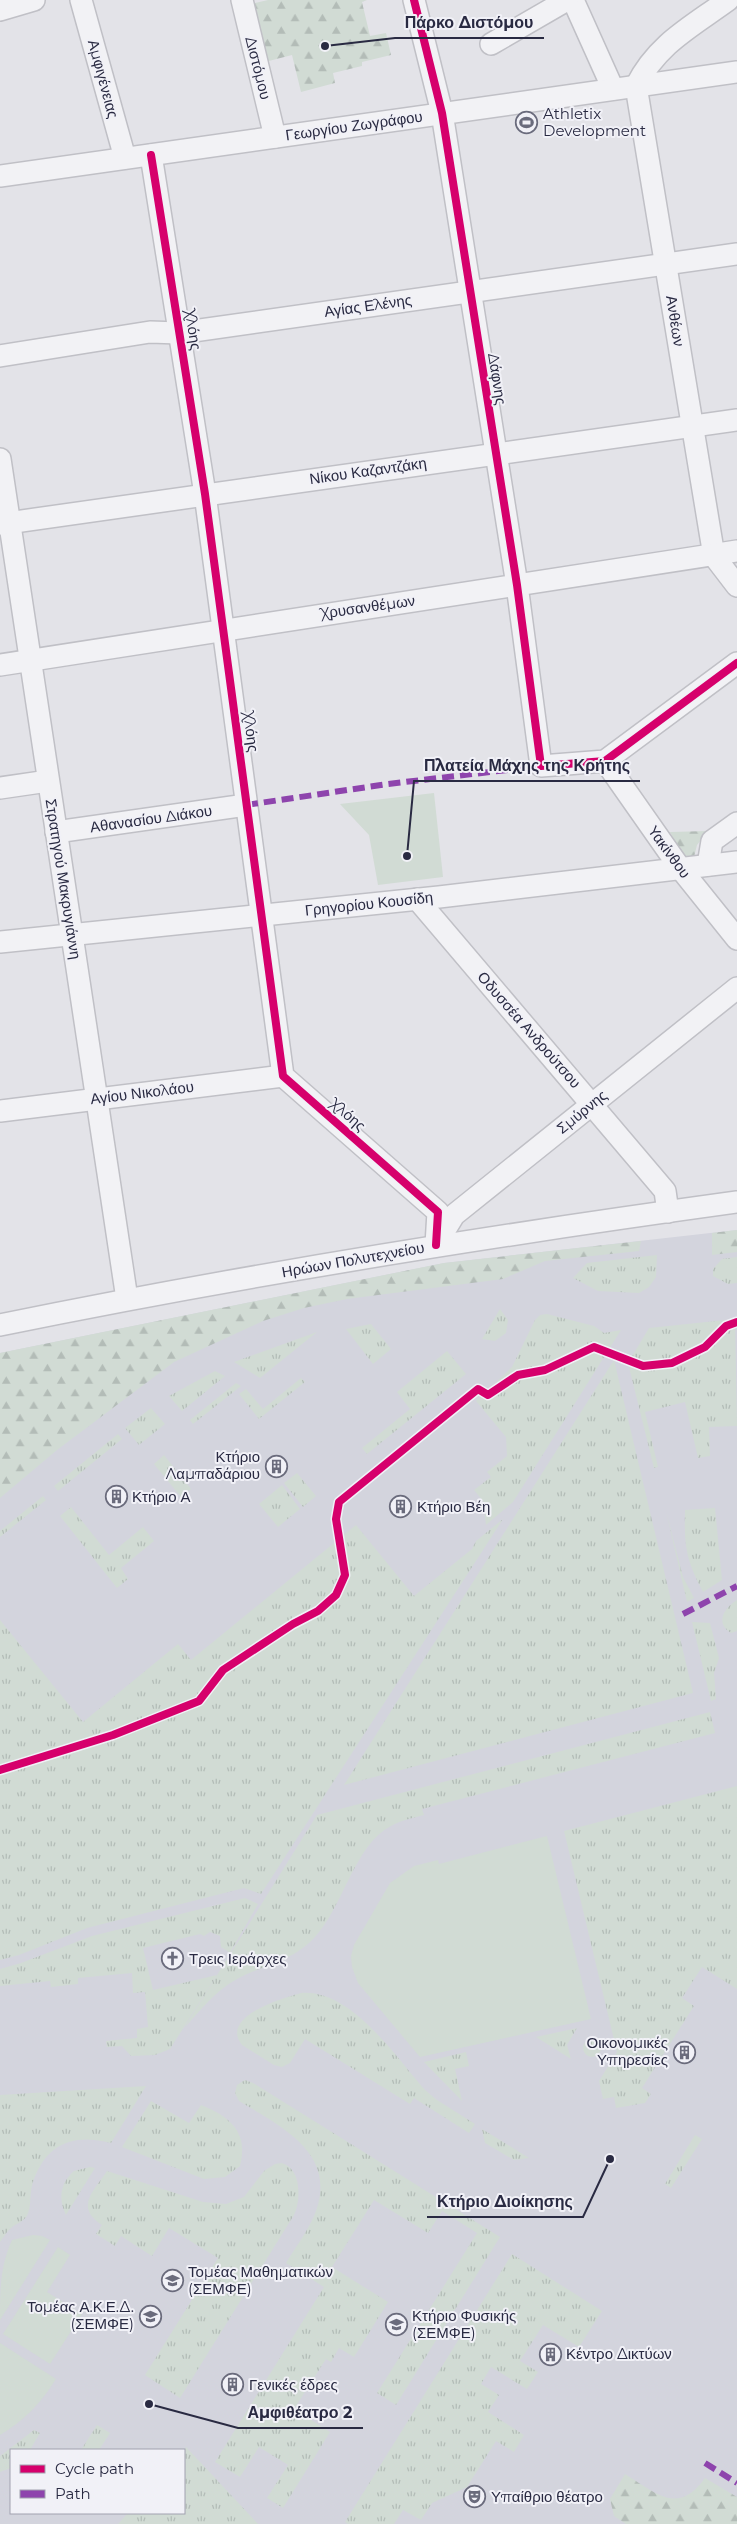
<svg xmlns="http://www.w3.org/2000/svg" width="737" height="2524" font-family="Montserrat,sans-serif">
  <style>
    .built { fill: #d3d4dd; fill-rule: evenodd }
    .grass { fill: url(#grass-tufts) }
    .forest { fill: url(#forest-firs) }
    .park { fill: #d1dbd4 }
    .lines { fill: none; stroke-linecap: round; stroke-linejoin: round }
    .minor-casing { stroke: #c0c0c6; stroke-width: 24 }
    .minor { stroke: #f2f2f5; stroke-width: 21 }
    .quiet { stroke: #8e44ad; stroke-width: 6; stroke-dasharray: 12 6; stroke-linecap: butt }
    .cycleway-casing { stroke: #f1f1f7; stroke-width: 11 }
    .cycleway { stroke: #d6006c; stroke-width: 8 }
    .labels { text-anchor: middle; stroke-width: 4; stroke-linejoin: round; paint-order: stroke }
    .street-label { font-size: 15px; fill: #292a42; stroke: #f1f1f7 }
    .poi-label { font-size: 15px; fill: #292a42; stroke: #f1f1f7; text-anchor: start }
    .leader { fill: none; stroke: #292a42; stroke-width: 2 }
    .callout-dot { fill: #292a42; stroke: #f1f1f7; stroke-width: 2 }
    .callout-label { font-size: 16px; text-anchor: middle; font-weight: bold; fill: #292a42; stroke: #f1f1f7; stroke-width: 4; stroke-linejoin: round; paint-order: stroke }
  </style>
  <defs>
    <pattern id="grass-tufts" width="24" height="20" patternUnits="userSpaceOnUse" patternTransform="scale(1.25)"><rect width="24" height="20" fill="#d1dbd4"/><path d="M3 7l-1-3M5 7V3M7 7l1-3M15 17l-1-3M17 17v-4M19 17l1-3" fill="none" stroke="#b3bcb7"/></pattern>
    <pattern id="forest-firs" width="22" height="20" patternUnits="userSpaceOnUse" patternTransform="scale(1.25)"><rect width="22" height="20" fill="#d1dbd4"/><path d="M5 1l3.5 6h-7zM16 11l3.5 6h-7z" fill="#b3bcb7"/></pattern>
  </defs>
  <rect width="100%" height="100%" fill="#e3e3e8"/>
  <path class="built" d="M 737,1230 L 737,2524 L 0,2524 L 0,1353 L 444,1263 ZM 11,2450 L 184,2450 L 184,2513 L 11,2513 Z"/>
  <g class="grass">
    <path d="M 657,1255 L 656,1277 L 649,1287 L 639,1293 L 598,1291 L 573,1278 L 587,1263 Z"/>
    <path d="M 737,1257 L 737,1283 L 728,1284 L 713,1276 L 713,1269 L 722,1259 Z"/>
    <path d="M 500,1309 L 508,1320 L 506,1333 L 495,1341 L 482,1339 Z"/>
    <path d="M 547,1314 L 594,1326 L 604,1333 L 621,1330 L 513,1502 L 486,1525 L 483,1501 L 474,1490 L 491,1477 L 487,1472 L 507,1456 L 506,1437 L 476,1401 L 512,1367 L 535,1320 L 540,1315 Z"/>
    <path d="M 735,1319 L 737,1426 L 709,1427 L 710,1456 L 698,1458 L 685,1402 L 645,1412 L 658,1467 L 654,1468 L 628,1363 L 649,1328 Z"/>
    <path d="M 371,1324 L 391,1349 L 373,1364 L 346,1329 Z"/>
    <path d="M 317,1332 L 260,1378 L 234,1362 Z"/>
    <path d="M 447,1351 L 466,1374 L 367,1454 L 362,1448 L 410,1409 L 397,1392 Z"/>
    <path d="M 614,1360 L 693,1693 L 344,1785 Z"/>
    <path d="M 215,1371 L 225,1376 L 182,1411 L 169,1396 Z"/>
    <path d="M 301,1378 L 305,1382 L 259,1419 L 239,1394 L 246,1389 L 263,1409 Z"/>
    <path d="M 236,1383 L 241,1386 L 193,1424 L 190,1420 Z"/>
    <path d="M 151,1408 L 165,1424 L 139,1445 L 125,1428 Z"/>
    <path d="M 118,1434 L 122,1439 L 58,1491 L 54,1486 Z"/>
    <path d="M 164,1455 L 191,1489 L 181,1497 L 154,1464 Z"/>
    <path d="M 297,1473 L 316,1496 L 303,1507 L 284,1483 Z"/>
    <path d="M 282,1485 L 300,1509 L 278,1527 L 259,1504 Z"/>
    <path d="M 43,1496 L 46,1500 L 0,1537 L 0,1531 Z"/>
    <path d="M 71,1507 L 109,1555 L 143,1527 L 154,1541 L 121,1568 L 128,1579 L 117,1588 L 60,1516 Z"/>
    <path d="M 715,1508 L 722,1580 L 703,1592 C 686,1560 684,1546 685,1510 Z"/>
    <path d="M 666,1511 L 683,1577 L 694,1598 L 687,1602 Z"/>
    <path d="M 503,1519 L 261,1894 L 244,1888 L 87,1928 L 19,1955 L 0,1960 L 0,1620 L 83,1722 L 178,1644 L 191,1660 L 356,1525 L 414,1596 L 472,1549 L 476,1541 Z"/>
    <path d="M 737,1600 L 737,1631 L 731,1633 C 714,1623 725,1607 737,1600 Z"/>
    <path d="M 692,1622 L 710,1623 L 719,1658 L 714,1673 L 716,1699 L 711,1701 Z"/>
    <path d="M 710,1712 L 715,1733 L 422,1809 L 424,1815 C 413,1818 401,1820 391,1826 C 354,1845 343,1908 314,1938 C 293,1961 263,1965 237,1979 C 215,1991 201,2010 184,2028 L 317,1815 Z"/>
    <path d="M 737,1786 L 737,1989 L 702,1967 L 682,1998 L 694,2006 L 642,2088 L 651,2094 L 645,2103 L 616,2108 L 614,2097 L 603,2099 L 599,2081 L 617,2052 L 564,1831 Z"/>
    <path d="M 245,1898 L 258,1904 L 230,1953 L 221,1947 L 220,1936 L 210,1932 L 204,1936 L 200,1934 L 143,1948 L 153,1990 L 217,1975 L 170,2049 L 155,2055 L 131,2056 L 122,2046 L 107,2047 L 106,2041 L 137,2038 L 137,2029 L 148,2027 L 145,1992 L 133,1993 L 132,1973 L 78,1978 L 78,1984 L 51,1987 L 50,1981 L 0,1986 L 0,1969 L 21,1963 L 92,1936 Z"/>
    <path d="M 301,1993 C 351,1989 395,2056 425,2090 L 437,2100 L 475,2124 L 469,2133 L 414,2098 L 410,2104 L 305,2039 L 290,2063 L 282,2067 L 274,2065 L 242,2045 C 219,2016 284,1998 301,1993 Z"/>
    <path d="M 577,2028 L 567,2045 L 571,2059 L 536,2037 Z"/>
    <circle cx="592" cy="2048" r="9"/>
    <path d="M 466,2052 L 469,2066 L 455,2069 L 462,2101 L 424,2062 Z"/>
    <path d="M 245,2080 L 253,2083 L 500,2237 L 396,2405 L 377,2393 L 477,2233 L 442,2211 L 428,2233 L 374,2200 L 332,2267 L 388,2302 L 354,2357 L 339,2348 L 331,2362 L 326,2359 L 294,2409 L 330,2432 L 283,2508 L 267,2498 L 288,2465 L 259,2447 L 240,2477 L 215,2462 L 324,2287 L 286,2263 C 295,2248 307,2232 314,2216 C 340,2154 282,2127 239,2101 L 235,2093 L 237,2085 Z"/>
    <path d="M 146,2086 L 111,2143 C 74,2133 46,2143 33,2182 C 29,2193 32,2206 27,2216 C 22,2223 14,2224 9,2230 C 6,2233 3,2238 0,2242 L 0,2095 Z"/>
    <path d="M 151,2101 L 189,2123 L 201,2105 C 230,2116 249,2133 240,2166 L 225,2177 L 204,2179 L 122,2147 Z"/>
    <path d="M 482,2129 L 529,2158 L 514,2160 L 485,2143 Z"/>
    <path d="M 695,2135 L 702,2139 L 671,2188 L 665,2184 Z"/>
    <path d="M 281,2163 C 302,2168 301,2200 294,2215 L 180,2398 L 145,2375 L 218,2258 L 169,2228 L 152,2256 L 121,2236 L 115,2246 L 96,2234 L 102,2225 C 74,2207 94,2191 107,2171 L 203,2202 L 226,2204 L 244,2197 L 264,2171 L 275,2164 Z"/>
    <path d="M 90,2167 L 95,2168 L 66,2215 C 58,2199 60,2183 74,2171 Z"/>
    <path d="M 512,2254 L 602,2311 L 579,2347 L 543,2325 L 520,2361 L 538,2372 L 527,2389 L 491,2367 L 481,2384 L 499,2395 L 488,2412 L 524,2435 L 514,2452 L 496,2441 L 467,2487 L 432,2503 L 421,2520 L 403,2510 L 394,2524 L 348,2524 L 345,2522 Z"/>
    <path d="M 97,2425 L 110,2433 L 99,2450 L 81,2450 Z"/>
    <path d="M 34,2430 L 40,2433 L 31,2448 L 34,2450 L 11,2450 L 11,2468 L 0,2472 L 0,2456 Z"/>
    <path d="M 186,2447 L 258,2524 L 118,2524 L 128,2513 L 184,2513 L 184,2450 Z"/>
  </g>
  <g class="forest">
    <path d="M 268,0 L 367,0 L 362,2 L 370,36 L 386,33 L 391,55 L 362,62 L 362,66 L 333,73 L 335,83 L 301,92 L 292,55 L 265,62 L 251,4 Z"/>
    <path d="M 708,831 L 697,845 L 694,857 L 684,859 L 670,832 Z"/>
    <path d="M 737,1230 L 737,1252 L 712,1255 L 712,1233 Z"/>
    <path d="M 641,1241 L 639,1251 L 545,1261 L 503,1279 L 347,1299 L 304,1308 L 263,1321 L 174,1362 L 57,1450 L 0,1498 L 0,1353 L 444,1263 Z"/>
    <path d="M 625,2474 C 656,2493 678,2516 705,2478 L 737,2497 L 737,2524 L 626,2524 L 614,2516 L 610,2499 Z"/>
  </g>
  <g class="park">
    <path d="M 434,793 L 443,877 L 378,885 L 369,835 L 340,804 Z"/>
    <path d="M 547,1836 L 591,2019 L 420,2057 L 358,1983 L 352,1967 L 351,1956 L 354,1945 L 390,1883 L 414,1866 L 438,1860 L 439,1864 Z"/>
    <path d="M 33,2235 L 42,2236 L 50,2240 L 0,2320 C 0,2291 0,2266 12,2240 Z"/>
    <path d="M 58,2247 L 70,2255 L 47,2292 L 82,2314 L 50,2364 L 3,2334 Z"/>
    <path d="M 0,2343 L 56,2379 C 41,2403 25,2420 0,2435 Z"/>
  </g>
  <g class="lines">
    <defs>
      <g id="minor">
        <path d="M 81,0 L 125,158"/>
        <path d="M 242,0 L 275,137"/>
        <path d="M 414,0 L 442,113 L 517,585 L 541,766 L 605,761 L 737,663"/>
        <path d="M 573,0 L 613,89"/>
        <path d="M 0,10 L 34,0"/>
        <path d="M 491,44 L 567,0"/>
        <path d="M 636,86 L 714,556 L 737,586"/>
        <path d="M 636,86 C 657,44 691,27 728,0"/>
        <path d="M 151,155 L 205,494 L 283,1076 L 438,1212 L 436,1245"/>
        <path d="M 0,176 L 737,72"/>
        <path d="M 0,356 L 150,332 L 179,333 L 737,254"/>
        <path d="M 0,459 L 127,1299"/>
        <path d="M 0,524 L 737,420"/>
        <path d="M 0,665 L 737,551"/>
        <path d="M 605,761 L 680,868 L 737,939"/>
        <path d="M 0,788 L 48,781"/>
        <path d="M 56,832 L 246,805"/>
        <path d="M 708,865 L 712,841 L 737,823"/>
        <path d="M 417,899 L 665,1191 L 668,1212"/>
        <path d="M 0,942 L 439,897 L 737,862"/>
        <path d="M 0,1111 L 283,1076"/>
        <path d="M 437,1243 L 454,1215 L 737,988"/>
        <path d="M 0,1325 C 244,1275 490,1236 737,1202"/>
      </g>
    </defs>
    <use href="#minor" class="minor-casing"/>
    <use href="#minor" class="minor"/>
    <g class="quiet">
      <path d="M 246,805 L 388,784 L 541,766"/>
      <path d="M 683,1614 L 737,1586"/>
      <path d="M 705,2463 L 737,2483"/>
    </g>
    <defs>
      <g id="cycleway">
        <path d="M 414,0 L 442,113 L 517,585 L 541,766 L 605,761 L 737,663"/>
        <path d="M 151,155 L 205,494 L 283,1076 L 438,1212 L 436,1245"/>
        <path d="M 0,1770 L 113,1735 L 199,1701 L 223,1670 L 293,1624 L 318,1611 L 336,1595 L 345,1575 L 336,1519 L 339,1502 L 478,1389 L 488,1395 L 518,1375 L 545,1370 L 594,1347 L 643,1366 L 672,1363 L 705,1347 L 726,1326 L 737,1322"/>
      </g>
    </defs>
    <use href="#cycleway" class="cycleway-casing"/>
    <use href="#cycleway" class="cycleway"/>
  </g>
  <defs>
    <symbol id="stadium-ring" viewBox="-11 -11 22 22"><circle r="9.5" fill="#f1f1f7" stroke="#6a6b7c" stroke-width="1.5"/><path d="M0-5a6.5 5 0 1 0 0 10a6.5 5 0 1 0 0-10ZM-3.5-1.8h7v3.6h-7Z" fill="#6a6b7c"/></symbol>
    <symbol id="building-ring" viewBox="-11 -11 22 22"><circle r="9.5" fill="#f1f1f7" stroke="#6a6b7c" stroke-width="1.5"/><path d="M-4-6H4V6H1V3H-1V6H-4ZM-2.5-4.3h1.7v1.8h-1.7ZM.8-4.3h1.7v1.8H.8ZM-2.5-1h1.7V.8h-1.7ZM.8-1h1.7V.8H.8Z" fill="#6a6b7c"/></symbol>
    <symbol id="church-ring" viewBox="-11 -11 22 22"><circle r="9.5" fill="#f1f1f7" stroke="#6a6b7c" stroke-width="1.5"/><path d="M-1.2-6h2.4v3.5h3.3v2.4h-3.3V6h-2.4V-.1h-3.3v-2.4h3.3Z" fill="#6a6b7c"/></symbol>
    <symbol id="university-ring" viewBox="-11 -11 22 22"><circle r="9.5" fill="#f1f1f7" stroke="#6a6b7c" stroke-width="1.5"/><path d="M0-5L7-2L0 1L-7-2ZM-4 1L0 2.5L4 1V4Q0 6-4 4Z" fill="#6a6b7c"/></symbol>
    <symbol id="theatre-ring" viewBox="-11 -11 22 22"><circle r="9.5" fill="#f1f1f7" stroke="#6a6b7c" stroke-width="1.5"/><path d="M-5-5.5Q0-4 5-5.5V0Q5 5 0 6Q-5 5-5 0ZM-3.3-2.5H-1v1.5H-3.3ZM1-2.5H3.3v1.5H1ZM-2.8 1Q0 5.5 2.8 1Z" fill="#6a6b7c"/></symbol>
  </defs>
  <g fill-rule="evenodd">
    <use href="#stadium-ring" x="514" y="110" width="25" height="25"/>
    <use href="#building-ring" x="264" y="1454" width="25" height="25"/>
    <use href="#building-ring" x="104" y="1484" width="25" height="25"/>
    <use href="#building-ring" x="388" y="1494" width="25" height="25"/>
    <use href="#church-ring" x="160" y="1946" width="25" height="25"/>
    <use href="#building-ring" x="672" y="2040" width="25" height="25"/>
    <use href="#university-ring" x="160" y="2268" width="25" height="25"/>
    <use href="#university-ring" x="138" y="2304" width="25" height="25"/>
    <use href="#university-ring" x="384" y="2312" width="25" height="25"/>
    <use href="#building-ring" x="538" y="2342" width="25" height="25"/>
    <use href="#building-ring" x="220" y="2372" width="25" height="25"/>
    <use href="#theatre-ring" x="462" y="2484" width="25" height="25"/>
  </g>
  <g class="labels">
    <g class="street-label">
      <text transform="translate(258 68) rotate(76)" y="5">Διστόμου</text>
      <text transform="translate(103 79) rotate(75)" y="5">Αμφιγένειας</text>
      <text transform="translate(354 126) rotate(-8)" y="5">Γεωργίου Ζωγράφου</text>
      <text transform="translate(368 306) rotate(-8)" y="5">Αγίας Ελένης</text>
      <text transform="translate(675 321) rotate(81)" y="5">Ανθέων</text>
      <text transform="translate(193 330) rotate(81)" y="5">Χλόης</text>
      <text transform="translate(497 379) rotate(81)" y="5">Δάφνης</text>
      <text transform="translate(368 471) rotate(-8)" y="5">Νίκου Καζαντζάκη</text>
      <text transform="translate(368 607) rotate(-8)" y="5">Χρυσανθέμων</text>
      <text transform="translate(251 732) rotate(83)" y="5">Χλόης</text>
      <text transform="translate(151 819) rotate(-8)" y="5">Αθανασίου Διάκου</text>
      <text transform="translate(669 852) rotate(54)" y="5">Υακίνθου</text>
      <text transform="translate(63 879) rotate(81)" y="5">Στρατηγού Μακρυγιάννη</text>
      <text transform="translate(369 904) rotate(-6)" y="5">Γρηγορίου Κουσίδη</text>
      <text transform="translate(529 1030) rotate(49)" y="5">Οδυσσέα Ανδρούτσου</text>
      <text transform="translate(142 1093) rotate(-7)" y="5">Αγίου Νικολάου</text>
      <text transform="translate(582 1112) rotate(-39)" y="5">Σμύρνης</text>
      <text transform="translate(348 1115) rotate(41)" y="5">Χλόης</text>
      <text transform="translate(353 1260) rotate(-10)" y="5">Ηρώων Πολυτεχνείου</text>
    </g>
    <g class="poi-label">
      <text x="543" y="119">Athletix<tspan x="543" dy="17">Development</tspan></text>
      <text x="260" y="1462" text-anchor="end">Κτήριο<tspan x="260" dy="17">Λαμπαδάριου</tspan></text>
      <text x="132" y="1502">Κτήριο Α</text>
      <text x="417" y="1512">Κτήριο Βέη</text>
      <text x="189" y="1964">Τρεις Ιεράρχες</text>
      <text x="668" y="2048" text-anchor="end">Οικονομικές<tspan x="668" dy="17">Υπηρεσίες</tspan></text>
      <text x="188" y="2277">Τομέας Μαθηματικών<tspan x="188" dy="17">(ΣΕΜΦΕ)</tspan></text>
      <text x="134" y="2312" text-anchor="end">Τομέας Α.Κ.Ε.Δ.<tspan x="134" dy="17">(ΣΕΜΦΕ)</tspan></text>
      <text x="412" y="2321">Κτήριο Φυσικής<tspan x="412" dy="17">(ΣΕΜΦΕ)</tspan></text>
      <text x="566" y="2359">Κέντρο Δικτύων</text>
      <text x="249" y="2390">Γενικές έδρες</text>
      <text x="491" y="2502">Υπαίθριο θέατρο</text>
    </g>
  </g>
  <path class="leader" d="M325 46L395 38H544M407 856L414 781H640M610 2159L583 2217H427M149 2404L238 2428H363"/>
  <g class="callout-dot">
    <circle cx="325" cy="46" r="5"/>
    <circle cx="407" cy="856" r="5"/>
    <circle cx="610" cy="2159" r="5"/>
    <circle cx="149" cy="2404" r="5"/>
  </g>
  <g class="callout-label">
    <text x="469" y="28">Πάρκο Διστόμου</text>
    <text x="527" y="771">Πλατεία Μάχης της Κρήτης</text>
    <text x="505" y="2207">Κτήριο Διοίκησης</text>
    <text x="300" y="2418">Αμφιθέατρο 2</text>
  </g>
  <rect x="10" y="2449" width="175" height="65" fill="#f1f1f7" stroke="#a1a1af"/>
  <rect x="20" y="2465" width="25" height="8" fill="#d6006c" stroke="#a1a1af"/>
  <text x="55" y="2474" font-size="15" fill="#292a42">Cycle path</text>
  <rect x="20" y="2490" width="25" height="8" fill="#8e44ad" stroke="#a1a1af"/>
  <text x="55" y="2499" font-size="15" fill="#292a42">Path</text>
</svg>
